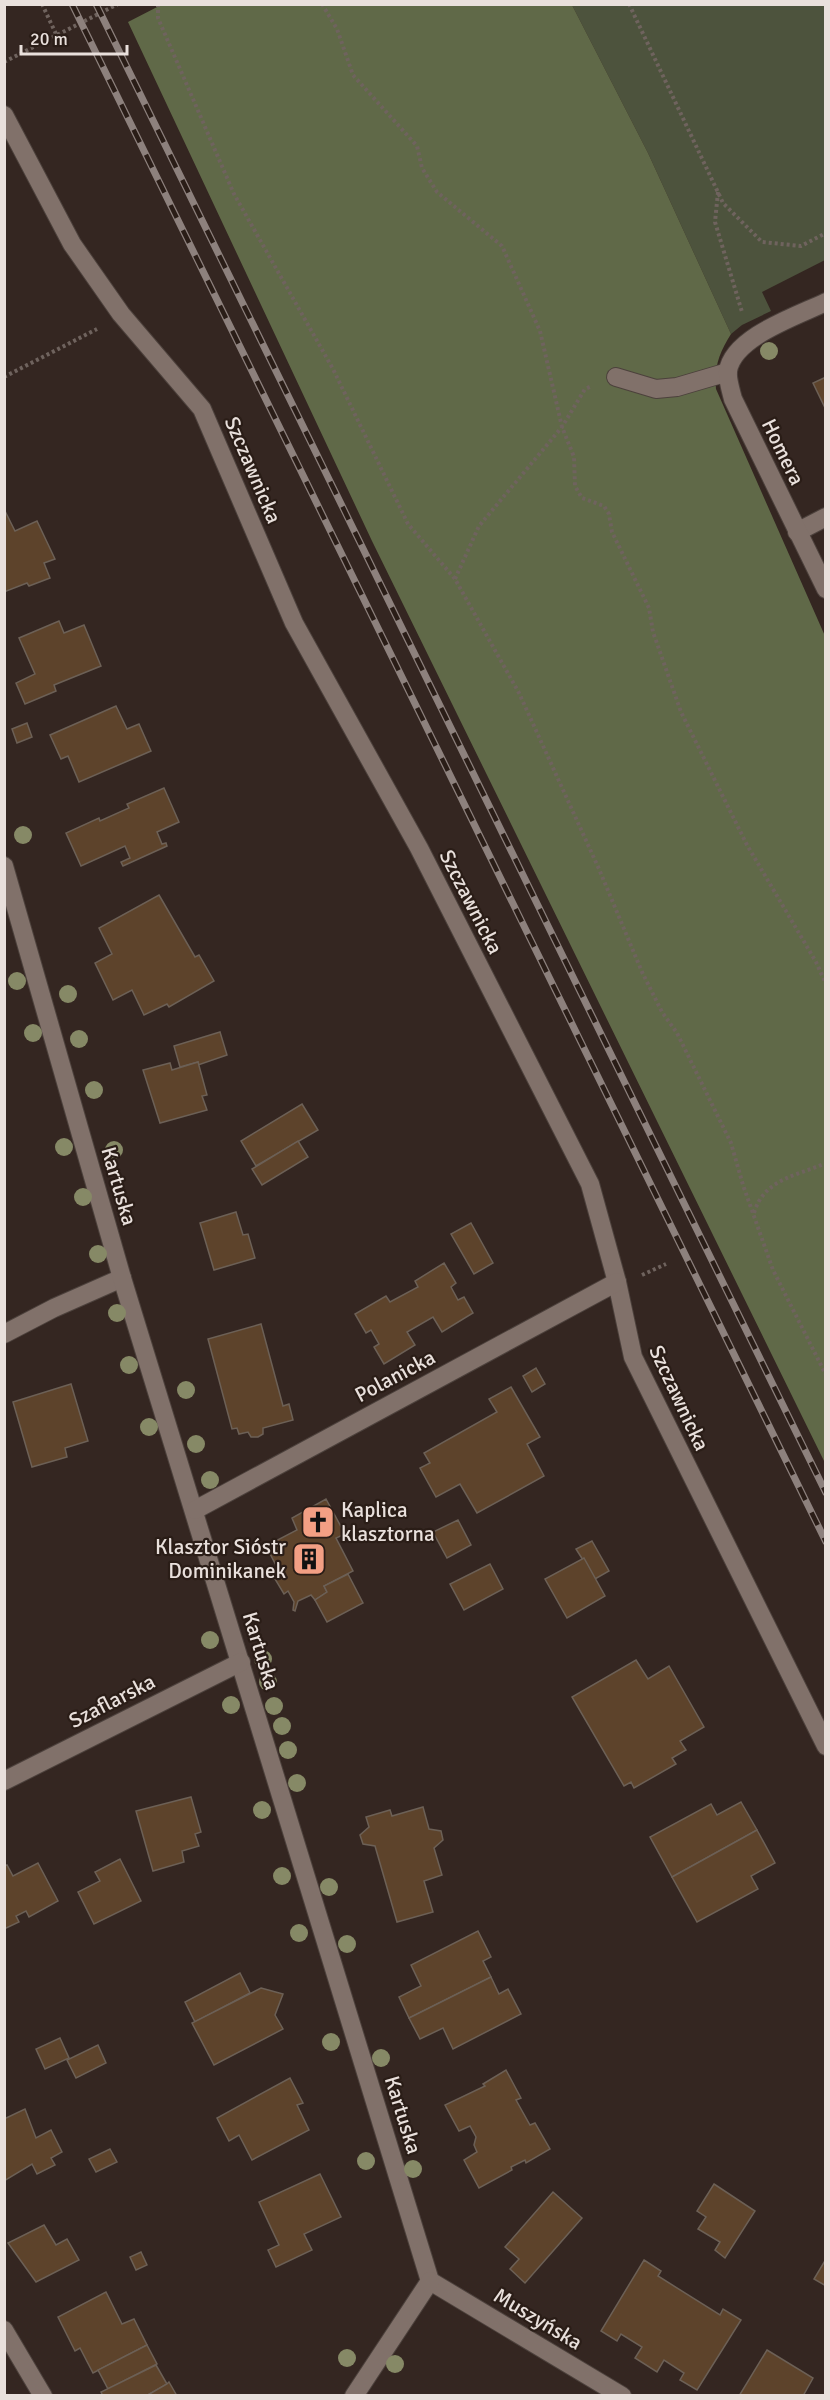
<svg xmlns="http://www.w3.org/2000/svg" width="830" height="2400" font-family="Signika,sans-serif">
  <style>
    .green { fill: #4d533d }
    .forest { fill: #606948 }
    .building { fill: #5d432b; stroke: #6c6056; stroke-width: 1.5 }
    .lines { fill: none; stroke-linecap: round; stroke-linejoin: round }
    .service-casing { stroke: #4c413c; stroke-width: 20 }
    .minor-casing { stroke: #4c413c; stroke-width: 20 }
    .path { stroke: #6f635e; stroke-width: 4; stroke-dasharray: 3 3; stroke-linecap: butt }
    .service { stroke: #81716a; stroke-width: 18 }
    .minor { stroke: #81716a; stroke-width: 18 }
    .rail-casing { stroke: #8d817d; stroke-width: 7 }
    .rail { stroke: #2a1d17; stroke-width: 4.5; stroke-dasharray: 14; stroke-linecap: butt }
    .tree { fill: #868966 }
    .labels { text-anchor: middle; stroke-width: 4.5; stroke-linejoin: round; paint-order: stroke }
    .street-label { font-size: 21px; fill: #e9e0dc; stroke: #2a1d17 }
    .poi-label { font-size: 21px; fill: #e9e0dc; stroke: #2a1d17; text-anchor: start }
  </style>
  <rect width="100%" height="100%" fill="#342621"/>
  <path class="green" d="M 572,5 L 825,5 L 825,260 L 762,292 L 771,311 L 742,325 L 731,334 L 648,153 Z"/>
  <path class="forest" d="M 163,4 L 572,5 L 648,153 L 731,334 C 719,353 714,367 716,389 L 825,636 L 825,1463 L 372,541 L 128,22 Z"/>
  <g class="building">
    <path d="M 826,377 L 826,410 L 813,383 Z"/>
    <path d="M 5,511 L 15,531 L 37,521 L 55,559 L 44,563 L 50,578 L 29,586 L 27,583 L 4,592 Z"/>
    <path d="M 59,621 L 64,633 L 84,625 L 101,666 L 54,685 L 56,691 L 25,704 L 16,683 L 35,674 L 19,638 Z"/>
    <path d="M 116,706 L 127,729 L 139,724 L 151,751 L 79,782 L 68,756 L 61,759 L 50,735 Z"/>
    <path d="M 27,723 L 32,737 L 17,743 L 12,729 Z"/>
    <path d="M 164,788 L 179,822 L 157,832 L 162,844 L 166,843 L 167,846 L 123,866 L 121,862 L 130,858 L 125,846 L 81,866 L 66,833 L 99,818 L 100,821 L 129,808 L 127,804 Z"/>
    <path d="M 159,895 L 195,957 L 199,955 L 214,981 L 169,1007 L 167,1004 L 144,1015 L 132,990 L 113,1000 L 95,963 L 112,954 L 99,928 Z"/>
    <path d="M 220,1032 L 227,1055 L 198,1065 L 198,1062 L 180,1067 L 174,1046 Z"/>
    <path d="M 198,1062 L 207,1095 L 202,1096 L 207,1110 L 160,1123 L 143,1070 L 170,1063 L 172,1070 Z"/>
    <path d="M 302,1104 L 318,1130 L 256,1166 L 241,1141 Z"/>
    <path d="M 298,1141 L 308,1157 L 262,1185 L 252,1169 Z"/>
    <path d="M 236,1212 L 243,1235 L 248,1234 L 255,1258 L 214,1270 L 200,1223 Z"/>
    <path d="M 471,1223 L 493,1263 L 474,1274 L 451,1234 Z"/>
    <path d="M 444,1263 L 456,1283 L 451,1287 L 458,1300 L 464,1297 L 473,1313 L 442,1332 L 433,1317 L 407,1332 L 415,1345 L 384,1364 L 374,1347 L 379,1344 L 371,1330 L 366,1333 L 355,1314 L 386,1296 L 390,1302 L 418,1287 L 415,1281 Z"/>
    <path d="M 261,1324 L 283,1406 L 289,1404 L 293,1420 L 263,1428 L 263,1434 L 258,1437 L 251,1437 L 248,1432 L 239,1434 L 237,1428 L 232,1429 L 208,1339 Z"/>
    <path d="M 536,1368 L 545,1384 L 532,1392 L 523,1376 Z"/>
    <path d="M 71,1384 L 88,1441 L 65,1448 L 67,1457 L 32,1467 L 13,1402 Z"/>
    <path d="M 511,1387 L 540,1437 L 527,1444 L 544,1476 L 477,1513 L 460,1484 L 436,1497 L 420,1468 L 430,1463 L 424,1453 L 497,1412 L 489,1399 Z"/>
    <path d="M 326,1499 L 345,1534 L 336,1538 L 353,1571 L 324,1586 L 327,1592 L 315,1600 L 311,1595 L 298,1601 L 295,1611 L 293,1610 L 294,1602 L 288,1591 L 284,1594 L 275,1579 L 281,1575 L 266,1546 L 297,1530 L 292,1518 Z"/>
    <path d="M 458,1520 L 471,1545 L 447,1558 L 433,1532 Z"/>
    <path d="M 592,1541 L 609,1571 L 595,1579 L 576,1549 Z"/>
    <path d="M 584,1558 L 605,1596 L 567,1618 L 545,1579 Z"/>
    <path d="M 490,1564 L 503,1589 L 464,1610 L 450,1584 Z"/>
    <path d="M 348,1574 L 363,1603 L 327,1622 L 315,1600 L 327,1592 L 324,1586 Z"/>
    <path d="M 636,1660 L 648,1679 L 669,1666 L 704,1727 L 680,1741 L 686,1750 L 672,1758 L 676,1764 L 634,1788 L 631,1782 L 624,1786 L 572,1697 Z"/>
    <path d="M 191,1797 L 201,1832 L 195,1834 L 199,1846 L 182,1851 L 184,1862 L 153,1871 L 136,1811 Z"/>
    <path d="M 741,1802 L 757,1830 L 672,1877 L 650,1837 L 711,1804 L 717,1815 Z"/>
    <path d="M 423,1807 L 429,1829 L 441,1831 L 443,1840 L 434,1848 L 442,1875 L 424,1881 L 433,1912 L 397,1922 L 375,1846 L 363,1844 L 360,1835 L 369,1827 L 366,1817 L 390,1810 L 392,1816 Z"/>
    <path d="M 757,1830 L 775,1863 L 751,1876 L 758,1889 L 697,1922 L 672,1877 Z"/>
    <path d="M 120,1859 L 141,1901 L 94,1924 L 78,1892 L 100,1881 L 95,1872 Z"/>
    <path d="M 38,1863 L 58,1901 L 29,1917 L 26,1911 L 16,1916 L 19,1922 L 4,1929 L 4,1866 L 7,1865 L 13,1876 Z"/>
    <path d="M 478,1931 L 491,1957 L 483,1961 L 491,1977 L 409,2018 L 399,1997 L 421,1986 L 411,1965 Z"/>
    <path d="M 240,1973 L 250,1993 L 195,2022 L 185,2002 Z"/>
    <path d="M 491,1977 L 499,1994 L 508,1989 L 521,2014 L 453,2049 L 443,2028 L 420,2039 L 409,2018 Z"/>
    <path d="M 261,1988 L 283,1994 L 275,2015 L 283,2029 L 214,2065 L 192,2023 Z"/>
    <path d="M 60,2038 L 69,2058 L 45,2069 L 36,2049 Z"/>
    <path d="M 98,2045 L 106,2063 L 76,2078 L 67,2060 Z"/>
    <path d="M 506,2070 L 521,2098 L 516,2100 L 530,2125 L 535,2123 L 550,2149 L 526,2163 L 525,2160 L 511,2167 L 512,2170 L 479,2188 L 464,2160 L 477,2152 L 474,2145 L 476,2137 L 470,2126 L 459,2131 L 445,2105 L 485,2086 L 483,2084 Z"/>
    <path d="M 290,2078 L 303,2103 L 297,2105 L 309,2130 L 252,2160 L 239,2135 L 229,2141 L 217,2118 Z"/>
    <path d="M 25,2109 L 36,2138 L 51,2130 L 62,2152 L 51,2158 L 55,2165 L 37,2174 L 32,2164 L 4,2181 L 4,2119 Z"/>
    <path d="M 110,2149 L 117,2162 L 96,2172 L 89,2159 Z"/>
    <path d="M 320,2174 L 341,2217 L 304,2234 L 312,2250 L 276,2267 L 268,2250 L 279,2245 L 259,2202 Z"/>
    <path d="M 714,2184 L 755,2211 L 725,2258 L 715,2250 L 720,2242 L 698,2229 L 706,2217 L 697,2211 Z"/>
    <path d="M 553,2192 L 582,2218 L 525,2283 L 510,2269 L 519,2259 L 505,2247 Z"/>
    <path d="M 44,2225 L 56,2245 L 67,2239 L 79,2260 L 36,2282 L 8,2243 Z"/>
    <path d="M 141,2252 L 147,2265 L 136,2270 L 130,2257 Z"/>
    <path d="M 826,2259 L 826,2286 L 814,2279 Z"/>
    <path d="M 644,2260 L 661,2271 L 658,2276 L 720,2315 L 723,2309 L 741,2320 L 697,2390 L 680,2380 L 684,2373 L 664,2360 L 657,2372 L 635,2358 L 642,2347 L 621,2334 L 617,2341 L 601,2331 Z"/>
    <path d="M 106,2292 L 122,2324 L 134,2319 L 147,2345 L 93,2373 L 80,2348 L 75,2351 L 58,2317 Z"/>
    <path d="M 147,2345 L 157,2364 L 108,2389 L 98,2370 Z"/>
    <path d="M 767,2350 L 813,2378 L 803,2396 L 739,2396 Z"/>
    <path d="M 156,2365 L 167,2384 L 146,2396 L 103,2396 L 101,2392 Z"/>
    <path d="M 169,2382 L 177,2396 L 146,2396 L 167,2384 Z"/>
  </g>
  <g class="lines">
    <defs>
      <g id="service">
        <path d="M 616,377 L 656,389 L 677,387 L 728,372"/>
        <path d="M 797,532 L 826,517"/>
        <path d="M 4,1334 L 54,1308 L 122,1278"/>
      </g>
      <g id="minor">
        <path d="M 4,115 L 72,244 L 121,314 L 202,409 L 294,623 L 419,848 L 590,1184 L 617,1282 L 633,1357 L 826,1746"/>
        <path d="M 826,302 C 797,316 733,337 728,371 C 727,379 731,391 733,399 L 826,589"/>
        <path d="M 4,866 L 122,1278 L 430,2281"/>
        <path d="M 195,1510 L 617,1282"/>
        <path d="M 4,1781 L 241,1662"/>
        <path d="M 430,2281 L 622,2396"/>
        <path d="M 4,2330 L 43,2396"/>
        <path d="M 354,2396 L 430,2281"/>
      </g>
    </defs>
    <use href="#service" class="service-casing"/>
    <use href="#minor" class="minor-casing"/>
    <g class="path">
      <path d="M 42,4 L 56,34"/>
      <path d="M 158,4 L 158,18 L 234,194 L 333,369 L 408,524 L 455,579 L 519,693 L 599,869 L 642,972 L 662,1012 L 677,1033 L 731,1143 L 743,1185 L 773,1270 L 826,1375"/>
      <path d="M 322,4 L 337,29 L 353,75 L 417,146 L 422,168 L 437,192 L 502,246 L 540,331 L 562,427 L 574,457 L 575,486 L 582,498 L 604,506 L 609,514 L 612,532 L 649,608 L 653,632 L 681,712 L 747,845 L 816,962 L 826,984"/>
      <path d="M 629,4 L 723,203 L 762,242 L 801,246 L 826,233"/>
      <path d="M 4,62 L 118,4"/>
      <path d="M 718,192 L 715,222 L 742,312"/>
      <path d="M 4,377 L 97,329"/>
      <path d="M 455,579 L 479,526 L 562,427 L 585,389 L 592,386"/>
      <path d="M 754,1213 C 764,1179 796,1176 826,1163"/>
      <path d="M 642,1275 L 666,1264"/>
    </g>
    <use href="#service" class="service"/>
    <use href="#minor" class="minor"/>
    <defs>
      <g id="rail">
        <path d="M 72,4 L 826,1542"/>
        <path d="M 96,4 L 826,1493"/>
      </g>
    </defs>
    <use href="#rail" class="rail-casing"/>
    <use href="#rail" class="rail"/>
  </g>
  <g class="tree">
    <circle cx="769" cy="351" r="9"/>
    <circle cx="23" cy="835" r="9"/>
    <circle cx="17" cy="981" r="9"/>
    <circle cx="68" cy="994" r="9"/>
    <circle cx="33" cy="1033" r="9"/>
    <circle cx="79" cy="1039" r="9"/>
    <circle cx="94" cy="1090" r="9"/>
    <circle cx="64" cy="1147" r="9"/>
    <circle cx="114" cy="1150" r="9"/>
    <circle cx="83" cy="1197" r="9"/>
    <circle cx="98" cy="1254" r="9"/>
    <circle cx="117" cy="1313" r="9"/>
    <circle cx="129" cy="1365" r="9"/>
    <circle cx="186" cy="1390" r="9"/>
    <circle cx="149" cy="1427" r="9"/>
    <circle cx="196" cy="1444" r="9"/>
    <circle cx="210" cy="1480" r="9"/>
    <circle cx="210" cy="1640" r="9"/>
    <circle cx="263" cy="1659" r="9"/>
    <circle cx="268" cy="1682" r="9"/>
    <circle cx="231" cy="1705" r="9"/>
    <circle cx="274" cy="1706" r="9"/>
    <circle cx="282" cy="1726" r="9"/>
    <circle cx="288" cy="1750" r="9"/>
    <circle cx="297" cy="1783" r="9"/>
    <circle cx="262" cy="1810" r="9"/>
    <circle cx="282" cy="1876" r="9"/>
    <circle cx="329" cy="1887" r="9"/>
    <circle cx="299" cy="1933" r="9"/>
    <circle cx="347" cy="1944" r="9"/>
    <circle cx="331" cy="2042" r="9"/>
    <circle cx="381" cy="2058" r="9"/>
    <circle cx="366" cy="2161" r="9"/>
    <circle cx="413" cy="2169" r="9"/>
    <circle cx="347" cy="2358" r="9"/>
    <circle cx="395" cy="2364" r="9"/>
  </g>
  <defs>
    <symbol id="church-square" viewBox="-11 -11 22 22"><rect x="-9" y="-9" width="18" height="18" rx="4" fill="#f39f84" stroke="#2a1d17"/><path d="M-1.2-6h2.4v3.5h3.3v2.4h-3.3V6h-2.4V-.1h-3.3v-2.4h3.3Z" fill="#111"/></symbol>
    <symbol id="building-square" viewBox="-11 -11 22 22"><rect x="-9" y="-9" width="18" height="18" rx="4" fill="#f39f84" stroke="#2a1d17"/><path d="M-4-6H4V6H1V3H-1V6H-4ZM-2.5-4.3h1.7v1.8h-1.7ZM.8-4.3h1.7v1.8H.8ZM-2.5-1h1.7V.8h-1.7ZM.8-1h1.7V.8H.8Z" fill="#111"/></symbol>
  </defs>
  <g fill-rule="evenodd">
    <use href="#church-square" x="299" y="1503" width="38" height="38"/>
    <use href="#building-square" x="290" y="1540" width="38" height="38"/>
  </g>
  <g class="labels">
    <g class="street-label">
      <text transform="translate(783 452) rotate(64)" y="7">Homera</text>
      <text transform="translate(253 470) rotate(67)" y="7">Szczawnicka</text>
      <text transform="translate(471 902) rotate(63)" y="7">Szczawnicka</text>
      <text transform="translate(119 1186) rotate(74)" y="7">Kartuska</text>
      <text transform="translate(395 1376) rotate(-28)" y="7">Polanicka</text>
      <text transform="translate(679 1398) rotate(65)" y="7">Szczawnicka</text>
      <text transform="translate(261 1651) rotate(73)" y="7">Kartuska</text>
      <text transform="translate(112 1701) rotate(-27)" y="7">Szaflarska</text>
      <text transform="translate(403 2115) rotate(73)" y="7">Kartuska</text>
      <text transform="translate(538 2319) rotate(31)" y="7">Muszyńska</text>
    </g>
    <g class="poi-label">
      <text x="341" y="1517">Kaplica<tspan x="341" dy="24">klasztorna</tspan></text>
      <text x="286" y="1554" text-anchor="end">Klasztor Sióstr<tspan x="286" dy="24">Dominikanek</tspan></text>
    </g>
  </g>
  <rect width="830" height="2400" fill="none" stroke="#e9e0dc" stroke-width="12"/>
  <path d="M21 45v9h106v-9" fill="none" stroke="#e9e0dc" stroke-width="3"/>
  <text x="30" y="45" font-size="18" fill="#e9e0dc" stroke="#2a1d17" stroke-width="4.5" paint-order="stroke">20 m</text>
</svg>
